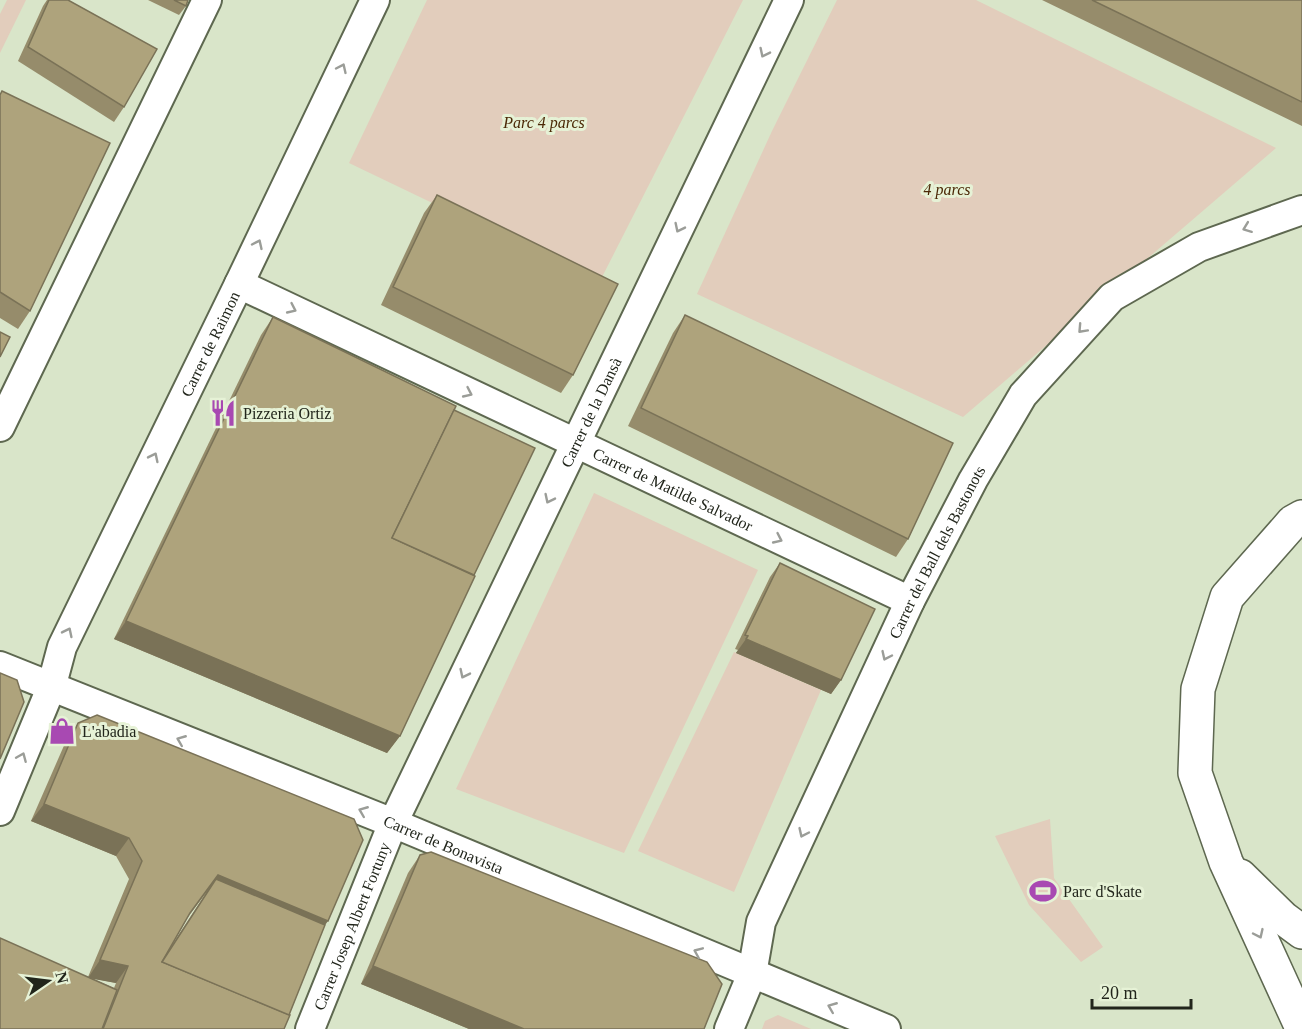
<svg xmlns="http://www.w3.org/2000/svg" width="1302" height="1029" font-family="'Times New Roman',serif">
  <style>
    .green { fill: #e2cdbc }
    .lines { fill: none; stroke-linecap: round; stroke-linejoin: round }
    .street-casing { stroke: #5e6850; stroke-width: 32 }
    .highway-casing { stroke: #5e6850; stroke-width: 36 }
    .street { stroke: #fff; stroke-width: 28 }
    .highway { stroke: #fff; stroke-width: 33 }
    .wall { fill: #968c6b; fill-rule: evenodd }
    .shaded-wall { fill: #7a7257 }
    .building { fill: #aea37c; stroke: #7a7257; stroke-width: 1.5 }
    .oneway { stroke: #9b9d98 }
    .labels { text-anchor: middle; stroke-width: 6; stroke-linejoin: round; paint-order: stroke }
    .park-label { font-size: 16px; font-style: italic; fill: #4b2906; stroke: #e6f2d6 }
    .street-label { font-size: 16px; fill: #21251b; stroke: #e6f2d6 }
    .poi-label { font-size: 16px; fill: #21251b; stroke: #e6f2d6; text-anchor: start }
  </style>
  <rect width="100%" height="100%" fill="#d9e5c9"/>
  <g class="green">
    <path d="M 7,0 L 26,0 L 0,53 L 0,14 Z"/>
    <path d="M 427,0 L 743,0 L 599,283 L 349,163 Z"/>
    <path d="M 837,0 L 976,0 L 1276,148 L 963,417 L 697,294 L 772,131 Z"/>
    <path d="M 594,493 L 758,570 L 624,853 L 456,789 Z"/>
    <path d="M 734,652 L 821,690 L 734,892 L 638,851 Z"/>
    <path d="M 1050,819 L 1054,878 L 1103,947 L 1081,962 L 1029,905 L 995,836 Z"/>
    <path d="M 778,1015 L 811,1029 L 762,1029 L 765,1021 Z"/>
  </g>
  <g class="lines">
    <defs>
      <g id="street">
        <path id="s1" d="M 239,284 L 910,601"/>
        <path d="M 0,427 L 207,0"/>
        <path id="s2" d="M 0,666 L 393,823 L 886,1029"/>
        <path id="s3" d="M 0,811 L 51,688 L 62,647 L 239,284 L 375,0"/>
        <path id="s4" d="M 310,1029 L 393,823 L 789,0"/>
        <path id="s5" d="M 729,1029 L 752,974 L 761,922 L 910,601 L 973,480 L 1023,395 L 1112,297 L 1199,247 L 1302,210"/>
      </g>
      <g id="highway">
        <path d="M 1302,517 L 1293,522 L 1227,597 L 1198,689 L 1195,773 L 1226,862 L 1302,1028"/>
        <path d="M 1240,876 L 1283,918 L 1302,932"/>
      </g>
    </defs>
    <use href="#street" class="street-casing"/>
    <use href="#highway" class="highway-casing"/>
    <use href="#street" class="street"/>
    <use href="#highway" class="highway"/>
  </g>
  <g class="wall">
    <path d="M 47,0 L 68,0 L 124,107 L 114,122 L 18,61 L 43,6 Z"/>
    <path d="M 148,0 L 188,0 L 186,6 L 179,15 Z"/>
    <path d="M 1042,0 L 1302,0 L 1302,126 Z"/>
    <path d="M 0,94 L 30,311 L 18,329 L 0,318 Z"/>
    <path d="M 437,195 L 573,375 L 561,393 L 381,305 L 424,213 Z"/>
    <path d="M 685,315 L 908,539 L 896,557 L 628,426 L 673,333 Z"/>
    <path d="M 273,317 L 454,410 L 474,575 L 400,736 L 387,753 L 114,639 L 261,335 Z"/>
    <path d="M 780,563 L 841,680 L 831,694 L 736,653 L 738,650 L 735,649 L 770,577 Z"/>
    <path d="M 78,723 L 325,925 L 289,1015 L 284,1029 L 0,1029 L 88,977 L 129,879 L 116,856 L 31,821 L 66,741 ZM 206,893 L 170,948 L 188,917 ZM 91,978 L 116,983 L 114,988 Z"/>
    <path d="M 420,855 L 704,1029 L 469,1029 L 361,984 L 408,873 Z"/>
  </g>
  <g class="shaded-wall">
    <path d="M 126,621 L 400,736 L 387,753 L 114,639 Z"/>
    <path d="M 746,639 L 841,680 L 831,694 L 736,653 Z"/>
    <path d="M 44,804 L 129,838 L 116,856 L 31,821 Z"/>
    <path d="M 218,875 L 328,921 L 315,939 L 206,893 Z"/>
    <path d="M 100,960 L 128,966 L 116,983 L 88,978 Z"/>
    <path d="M 373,966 L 524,1029 L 469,1029 L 361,984 Z"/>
  </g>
  <g class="building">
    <path d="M 49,0 L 68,0 L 157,49 L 124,107 L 28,47 Z"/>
    <path d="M 174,0 L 188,0 L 186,6 Z"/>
    <path d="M 1092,0 L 1302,0 L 1302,102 Z"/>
    <path d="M 2,91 L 110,143 L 30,311 L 0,292 L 0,95 Z"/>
    <path d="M 437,195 L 618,284 L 573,375 L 393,287 Z"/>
    <path d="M 685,315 L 953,443 L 908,539 L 641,408 Z"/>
    <path d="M 273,317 L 456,406 L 392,538 L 475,576 L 400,736 L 126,621 Z"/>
    <path d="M 0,332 L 10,337 L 0,357 Z"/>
    <path d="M 454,410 L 535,448 L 474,575 L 392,538 Z"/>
    <path d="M 780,563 L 875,609 L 841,680 L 746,639 L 748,636 L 745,635 Z"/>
    <path d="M 0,673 L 17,680 L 24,702 L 0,759 Z"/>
    <path d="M 97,715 L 354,819 L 363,840 L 328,921 L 218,875 L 190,913 L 162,962 L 290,1015 L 284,1029 L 103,1029 L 128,966 L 100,960 L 142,861 L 129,838 L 44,804 L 78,723 Z"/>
    <path d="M 431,852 L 707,962 L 722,984 L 704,1029 L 524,1029 L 373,966 L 420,855 Z"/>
    <path d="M 216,879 L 325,925 L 289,1015 L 162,962 Z"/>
    <path d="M 0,938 L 117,990 L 102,1029 L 0,1029 Z"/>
  </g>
  <defs><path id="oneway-chevron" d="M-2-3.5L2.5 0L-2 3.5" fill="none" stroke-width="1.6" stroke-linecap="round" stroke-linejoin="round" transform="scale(1.5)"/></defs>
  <g class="oneway">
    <use href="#oneway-chevron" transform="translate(764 53) rotate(116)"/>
    <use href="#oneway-chevron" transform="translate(342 68) rotate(-65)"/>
    <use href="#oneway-chevron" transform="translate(679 228) rotate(116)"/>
    <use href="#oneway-chevron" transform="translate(1247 228) rotate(159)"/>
    <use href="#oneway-chevron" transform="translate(258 244) rotate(-65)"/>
    <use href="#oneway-chevron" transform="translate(292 309) rotate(25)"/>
    <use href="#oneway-chevron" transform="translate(1082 329) rotate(133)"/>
    <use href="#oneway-chevron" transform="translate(468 393) rotate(25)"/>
    <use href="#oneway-chevron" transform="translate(154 457) rotate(-64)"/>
    <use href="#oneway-chevron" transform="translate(549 499) rotate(116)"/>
    <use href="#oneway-chevron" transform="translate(778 539) rotate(25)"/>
    <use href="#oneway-chevron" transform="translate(68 632) rotate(-64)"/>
    <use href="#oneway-chevron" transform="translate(886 656) rotate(115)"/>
    <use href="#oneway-chevron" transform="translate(464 674) rotate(116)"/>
    <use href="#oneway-chevron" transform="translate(181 740) rotate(-158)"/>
    <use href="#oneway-chevron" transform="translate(22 757) rotate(-67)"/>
    <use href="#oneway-chevron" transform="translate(363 811) rotate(-158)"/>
    <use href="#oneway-chevron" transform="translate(803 833) rotate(115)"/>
    <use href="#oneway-chevron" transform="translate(1259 934) rotate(65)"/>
    <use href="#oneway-chevron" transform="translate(698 952) rotate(-157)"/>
    <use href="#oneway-chevron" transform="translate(832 1007) rotate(-158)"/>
  </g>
  <defs>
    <symbol id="restaurant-bare" viewBox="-9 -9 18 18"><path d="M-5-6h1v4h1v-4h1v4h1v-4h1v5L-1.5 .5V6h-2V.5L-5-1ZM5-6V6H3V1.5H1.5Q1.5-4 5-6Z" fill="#a849b2" stroke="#e6f2d6" stroke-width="2.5" paint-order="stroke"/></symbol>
    <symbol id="shop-bare" viewBox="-9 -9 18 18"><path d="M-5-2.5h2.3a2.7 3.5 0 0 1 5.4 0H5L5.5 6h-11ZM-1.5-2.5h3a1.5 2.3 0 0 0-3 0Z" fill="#a849b2" stroke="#e6f2d6" stroke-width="2.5" paint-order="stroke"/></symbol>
    <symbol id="stadium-bare" viewBox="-9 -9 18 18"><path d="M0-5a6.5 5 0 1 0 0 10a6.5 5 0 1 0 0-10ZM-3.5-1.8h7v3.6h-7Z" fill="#a849b2" stroke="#e6f2d6" stroke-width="2.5" paint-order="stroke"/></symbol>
  </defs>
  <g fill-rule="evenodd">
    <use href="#restaurant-bare" x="204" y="394" width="38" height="38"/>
    <use href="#shop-bare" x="43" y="712" width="38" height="38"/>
    <use href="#stadium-bare" x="1024" y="872" width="38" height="38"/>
  </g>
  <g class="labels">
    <g class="park-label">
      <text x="544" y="128">Parc 4 parcs</text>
      <text x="947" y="195">4 parcs</text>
    </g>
    <g class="street-label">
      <text dy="6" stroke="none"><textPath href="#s3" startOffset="513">Carrer de Raimon</textPath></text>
      <text dy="6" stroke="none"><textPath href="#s4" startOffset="678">Carrer de la Dansà</textPath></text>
      <text dy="6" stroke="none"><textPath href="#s1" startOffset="480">Carrer de Matilde Salvador</textPath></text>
      <text dy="6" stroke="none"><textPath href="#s5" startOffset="522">Carrer del Ball dels Bastonots</textPath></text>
      <text dy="6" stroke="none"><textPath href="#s2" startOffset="478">Carrer de Bonavista</textPath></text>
      <text dy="6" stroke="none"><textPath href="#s4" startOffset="111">Carrer Josep Albert Fortuny</textPath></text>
    </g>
    <g class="poi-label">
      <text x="243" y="419">Pizzeria Ortiz</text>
      <text x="82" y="737">L'abadia</text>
      <text x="1063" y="897">Parc d'Skate</text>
    </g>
  </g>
  <g transform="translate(48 981) rotate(76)" stroke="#e6f2d6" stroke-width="4.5" paint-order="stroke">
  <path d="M0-4.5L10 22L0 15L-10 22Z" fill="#21251b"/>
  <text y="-9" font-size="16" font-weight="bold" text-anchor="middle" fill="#21251b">N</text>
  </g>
  <path d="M1092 999v9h99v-9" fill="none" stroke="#21251b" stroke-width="3"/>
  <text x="1101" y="999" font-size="18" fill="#21251b" stroke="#e6f2d6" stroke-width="4.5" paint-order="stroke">20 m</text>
</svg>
